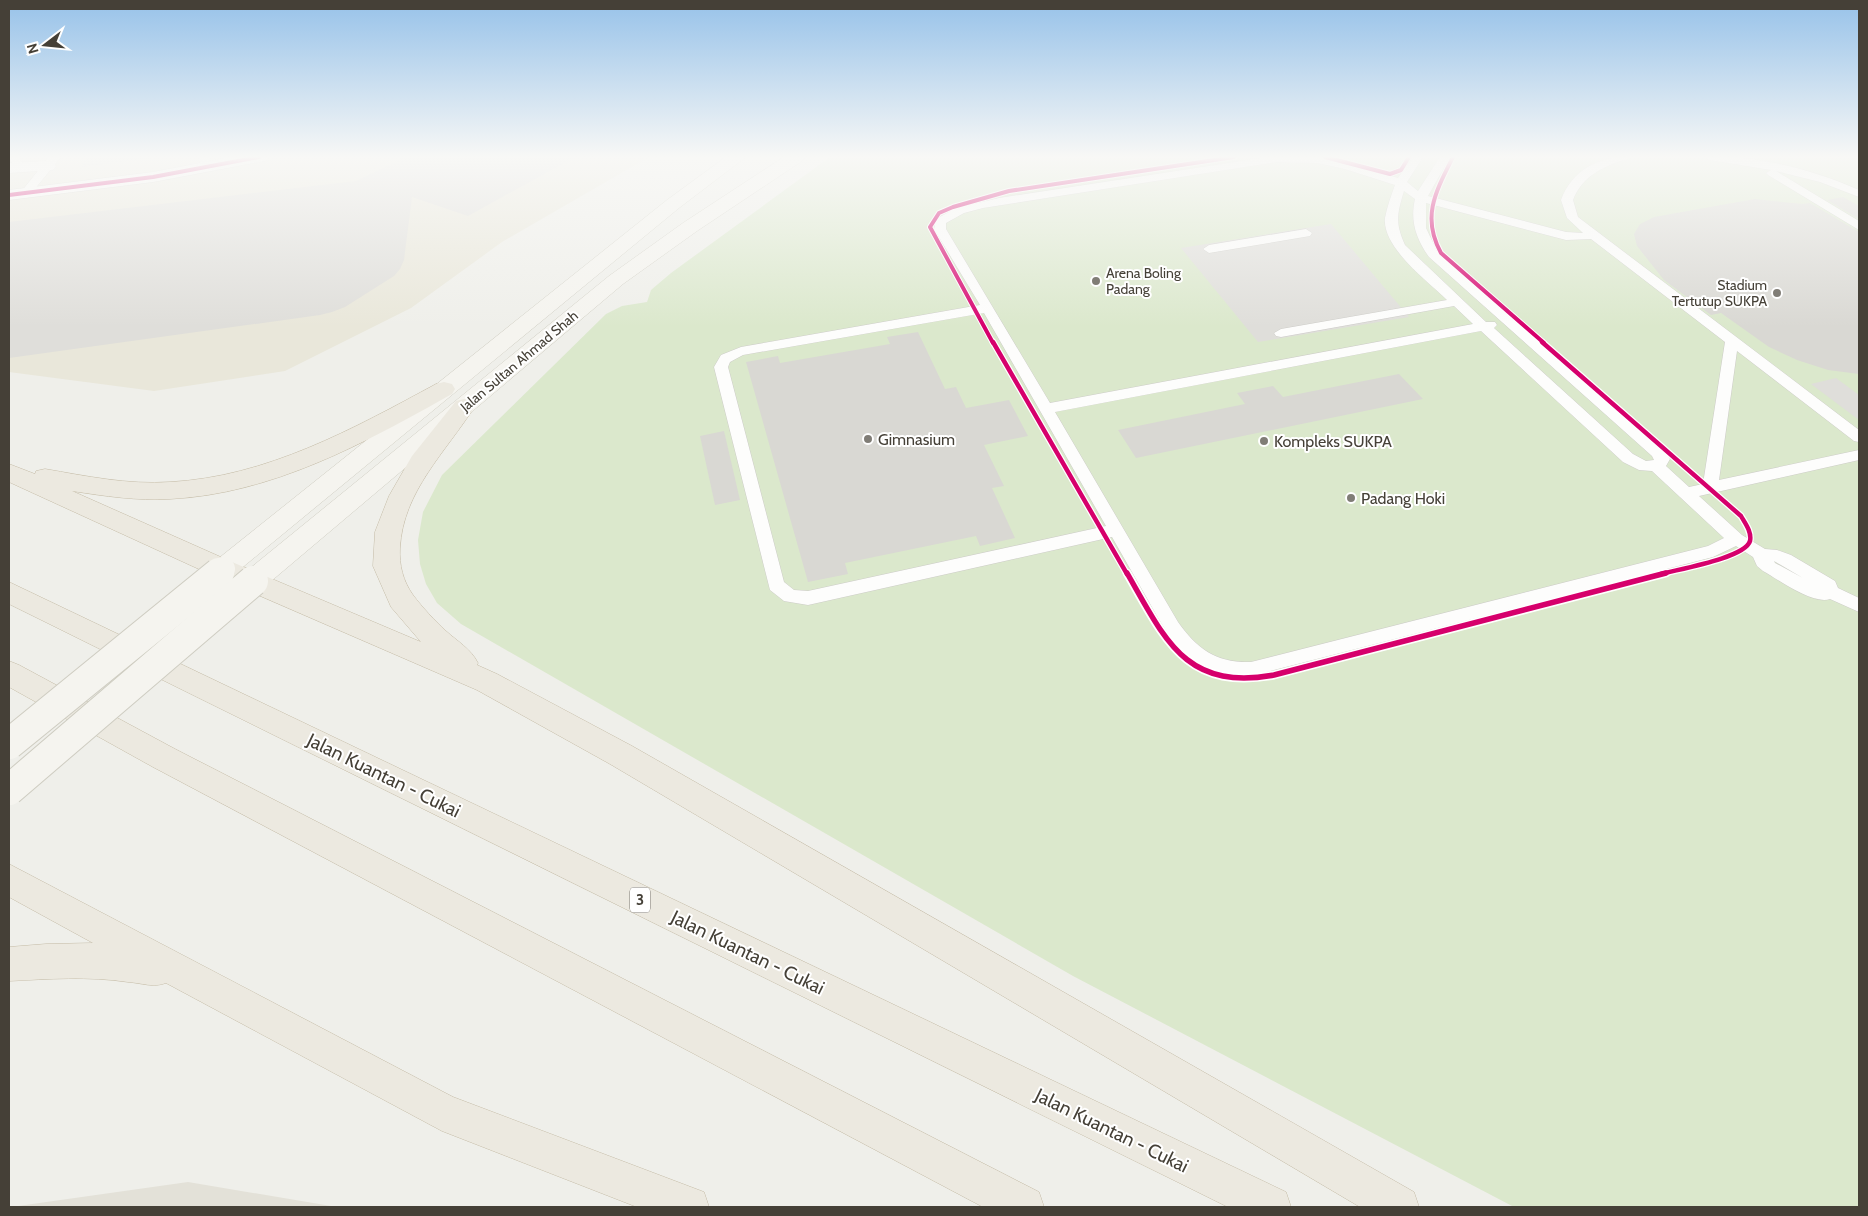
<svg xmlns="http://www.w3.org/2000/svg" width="1868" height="1216" font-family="Cabin,sans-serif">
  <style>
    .residential { fill: #e3e1d8 }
    .education { fill: #e9e7da }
    .green { fill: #dbe8cc }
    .parking { fill: #dfdeda }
    .building { fill: #d9d8d3 }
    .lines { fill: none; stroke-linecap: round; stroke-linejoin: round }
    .service-casing { stroke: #cdccc8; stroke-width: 1 }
    .minor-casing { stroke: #cdccc8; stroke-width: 1 }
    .secondary-casing { stroke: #ceccc1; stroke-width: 1 }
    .trunk-casing { stroke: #c5bca7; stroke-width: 1 }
    .service { fill: #fdfdfc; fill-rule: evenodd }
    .minor { fill: #fdfdfc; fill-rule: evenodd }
    .secondary { fill: #f5f4ef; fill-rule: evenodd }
    .trunk { fill: #ece9e0; fill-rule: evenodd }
    .secondary-bridge-far1-casing { stroke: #ceccc1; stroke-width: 26; stroke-linecap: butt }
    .secondary-bridge-casing { stroke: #ceccc1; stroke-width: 32; stroke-linecap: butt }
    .secondary-bridge-far1 { stroke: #f5f4ef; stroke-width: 24 }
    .secondary-bridge { stroke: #f5f4ef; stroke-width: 30 }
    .cycleway-far2-casing { stroke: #fff; stroke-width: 6 }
    .cycleway-far1-casing { stroke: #fff; stroke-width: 7 }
    .cycleway-casing { stroke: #fff; stroke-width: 9 }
    .cycleway-far2 { stroke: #d6006c; stroke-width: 4 }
    .cycleway-far1 { stroke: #d6006c; stroke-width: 4.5 }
    .cycleway { stroke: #d6006c; stroke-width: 5.5 }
    .poi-dot { fill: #807d76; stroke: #fff; stroke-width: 2 }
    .labels { text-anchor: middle; stroke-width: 4; stroke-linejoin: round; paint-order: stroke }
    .far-poi-label { font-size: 14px; fill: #454037; stroke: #fff; text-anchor: start }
    .far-street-label { font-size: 14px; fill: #454037; stroke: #fff }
    .shield { fill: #fff; stroke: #7d7973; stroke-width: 1 }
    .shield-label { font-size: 15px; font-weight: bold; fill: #454037 }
    .poi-label { font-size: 16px; fill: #454037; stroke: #fff; text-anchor: start }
    .near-street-label { font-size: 19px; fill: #454037; stroke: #fff }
  </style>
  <rect width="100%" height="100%" fill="#efefea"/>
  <path class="residential" d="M 188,1182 L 337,1207 L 11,1207 Z"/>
  <path class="education" d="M 9,157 L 649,157 L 502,242 L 411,308 L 285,371 L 154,391 L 9,372 Z"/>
  <path class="green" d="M 830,157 L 1859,157 L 1859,1207 L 1514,1207 L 1073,976 L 461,624 L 437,603 L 426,584 L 420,564 L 418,540 L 423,512 L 442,475 L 606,314 L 622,306 L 647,302 L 651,290 L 671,273 Z"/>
  <g class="parking">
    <path d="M 86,157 L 158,157 L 82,167 Z"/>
    <path d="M 406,157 L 575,157 L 468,216 L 412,197 L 404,260 L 400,269 L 394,276 L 345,307 L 332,312 L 320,315 L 9,358 L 9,222 L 356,181 Z"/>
    <path d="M 1331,224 L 1409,317 L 1258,342 L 1181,248 Z"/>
    <path d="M 1836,378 L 1859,395 L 1859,420 L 1811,384 Z"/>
  </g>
  <g class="building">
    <path d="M 1843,197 L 1859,206 L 1859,219 L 1827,200 Z"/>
    <path d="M 1755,199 L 1802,204 L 1810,203 L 1859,232 L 1859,374 L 1828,370 L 1797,360 L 1769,347 L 1721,313 L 1711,315 L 1664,280 L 1637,246 L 1634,234 L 1640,224 L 1654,217 Z"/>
    <path d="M 918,332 L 945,389 L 956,387 L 966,408 L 1009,400 L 1028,436 L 984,445 L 1004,486 L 992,488 L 1015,538 L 980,546 L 976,536 L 845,563 L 848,574 L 808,582 L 746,362 L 778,356 L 780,363 L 890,344 L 887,337 Z"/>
    <path d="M 1399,374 L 1423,399 L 1136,458 L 1118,430 L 1245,404 L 1237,393 L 1273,386 L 1283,397 Z"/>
    <path d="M 724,431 L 740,500 L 715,505 L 700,436 Z"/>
  </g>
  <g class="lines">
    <defs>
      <g id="service">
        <path d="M 9,157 L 18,157 L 25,167 L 23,169 L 15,169 Z"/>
        <path d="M 49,157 L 61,157 L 29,196 L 21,196 L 19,194 L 21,192 Z"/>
        <path d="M 199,157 L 210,157 L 209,170 L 201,170 Z"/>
        <path d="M 1268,157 L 1318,157 L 1351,164 L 1398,178 L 1413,157 L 1423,157 L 1407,182 L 1418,191 L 1440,157 L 1450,157 L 1428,196 L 1566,232 L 1583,233 L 1567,218 L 1561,200 C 1572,170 1598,157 1628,157 L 1627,159 C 1604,166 1582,176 1573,200 L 1578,217 L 1859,430 L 1859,442 L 1854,441 L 1737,351 L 1719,480 L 1859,450 L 1859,460 L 1699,496 L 1742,535 L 1765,549 L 1777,550 L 1791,555 L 1835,581 L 1838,588 L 1859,598 L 1859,612 L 1830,599 C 1813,605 1779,580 1763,571 L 1757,566 L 1753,557 L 1736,546 L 1713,557 L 1251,676 C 1194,679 1173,645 1148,600 C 1136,579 1124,558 1112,537 L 808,605 L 784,601 L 770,590 L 714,367 L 721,355 L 741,347 L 980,305 L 934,229 L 936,219 L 956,208 L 999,198 ZM 1276,162 L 1317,163 L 1345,169 L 1395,185 C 1391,196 1387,207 1385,218 C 1382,248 1428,281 1447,300 L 1281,329 L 1274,333 L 1276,336 L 1281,337 L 1454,306 L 1473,324 L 1050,403 L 946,229 L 946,223 L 964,213 L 983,208 ZM 1404,191 L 1415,199 C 1410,221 1416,239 1429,257 L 1652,456 L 1654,460 L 1646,461 L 1633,454 L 1494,328 L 1497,325 L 1495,322 L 1486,322 L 1405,245 C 1395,223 1397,214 1404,191 ZM 1426,203 L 1566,240 L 1591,239 L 1725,342 L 1703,484 L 1689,487 L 1666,466 L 1670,459 L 1662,448 L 1437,251 L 1426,228 ZM 984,313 L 1106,526 L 808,591 L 794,590 L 784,582 L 728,367 L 730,362 L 743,355 ZM 1481,331 L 1623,462 L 1639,470 L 1652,471 L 1724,538 L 1708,546 L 1251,662 C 1217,663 1198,650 1178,622 L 1055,412 ZM 1774,561 L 1803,578 L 1775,563 Z"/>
        <path d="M 1704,157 C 1757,155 1812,169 1859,190 L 1859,197 L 1820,182 L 1776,171 L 1859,221 L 1859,230 L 1768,175 L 1766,173 L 1771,170 L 1710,160 Z"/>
        <path d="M 1306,229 L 1312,233 L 1310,236 L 1209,253 L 1203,249 L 1209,245 Z"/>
      </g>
      <g id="minor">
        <path d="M 232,157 L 268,157 L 265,161 L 259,162 L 153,182 L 9,200 L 9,190 L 153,172 Z"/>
        <path d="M 47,161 L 53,162 L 56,166 L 53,170 L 9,173 L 9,163 Z"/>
      </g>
      <g id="secondary">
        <path d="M 726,157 L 746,157 L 679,208 L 232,576 L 223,579 L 214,576 L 210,569 L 214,562 L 667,200 Z"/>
        <path d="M 784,157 L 805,157 L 802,161 L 697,231 L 623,284 L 263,588 L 253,591 L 243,588 L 240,581 L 243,574 L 609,276 L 683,223 Z"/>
      </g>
      <g id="trunk">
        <path d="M 444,382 L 452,384 L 455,389 L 452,394 C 365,443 272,494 170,499 C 138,501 104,496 72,491 L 232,562 L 421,642 L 391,607 L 373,566 L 375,532 L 389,496 L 412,456 L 456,401 L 464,399 L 472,401 L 475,406 C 446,452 403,491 400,548 C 399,565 403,581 413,595 C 422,607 435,621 446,631 C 457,641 471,649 478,663 L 477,665 L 497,674 L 632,746 L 1414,1192 L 1419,1207 L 1360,1207 L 610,764 L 477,690 L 214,576 L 9,482 L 9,464 L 35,474 L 36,471 L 45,469 C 86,476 128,485 170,482 C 266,477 353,429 436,384 Z"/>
        <path d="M 9,582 L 1286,1192 L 1291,1207 L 1228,1207 L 9,604 Z"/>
        <path d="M 9,661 L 19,665 L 175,749 L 1039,1192 L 1044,1207 L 983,1207 L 153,767 L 9,687 Z"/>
        <path d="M 9,864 L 453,1097 L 704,1192 L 709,1207 L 637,1207 L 442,1131 L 166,983 C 153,988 142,983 128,982 C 88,976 49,979 9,981 L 9,947 L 46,944 L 93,943 L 9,897 Z"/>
      </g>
    </defs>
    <use href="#service" class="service-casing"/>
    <use href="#minor" class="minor-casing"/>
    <use href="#secondary" class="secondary-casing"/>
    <use href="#trunk" class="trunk-casing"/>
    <use href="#service" class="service"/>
    <use href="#minor" class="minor"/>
    <use href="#secondary" class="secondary"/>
    <use href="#trunk" class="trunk"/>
    <defs>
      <path id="secondary-bridge-far1" d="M 217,574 L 223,569"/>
      <g id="secondary-bridge">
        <path d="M 9,744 L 219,573"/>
        <path d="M 9,790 L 253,581"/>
      </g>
    </defs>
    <use href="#secondary-bridge-far1" class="secondary-bridge-far1-casing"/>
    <use href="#secondary-bridge" class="secondary-bridge-casing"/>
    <use href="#secondary-bridge-far1" class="secondary-bridge-far1"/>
    <use href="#secondary-bridge" class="secondary-bridge"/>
    <defs>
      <g id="cycleway-far2">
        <path d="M 1325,157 L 1390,174 L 1401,170 L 1409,157"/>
        <path d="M 1453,157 C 1436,191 1421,217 1441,253 L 1544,343"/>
        <path d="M 9,195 L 153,177 L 259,157"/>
        <path d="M 993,343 L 930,227 L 939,213 L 953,207 L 1009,191 L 1234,157"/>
      </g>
      <g id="cycleway-far1">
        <path d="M 993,342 L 1127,574"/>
        <path d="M 1542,342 L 1741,516 C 1745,523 1752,532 1750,541 C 1745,558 1679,569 1661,574"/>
      </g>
      <path id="cycleway" d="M 1127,573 C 1165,639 1185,691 1274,675 L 1666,573"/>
    </defs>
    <use href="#cycleway-far2" class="cycleway-far2-casing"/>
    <use href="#cycleway-far1" class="cycleway-far1-casing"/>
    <use href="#cycleway" class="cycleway-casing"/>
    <use href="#cycleway-far2" class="cycleway-far2"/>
    <use href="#cycleway-far1" class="cycleway-far1"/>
    <use href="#cycleway" class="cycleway"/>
  </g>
  <linearGradient id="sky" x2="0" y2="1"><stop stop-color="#97c2e9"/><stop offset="0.48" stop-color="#f8f8f6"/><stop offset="1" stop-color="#f8f8f6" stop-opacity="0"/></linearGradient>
  <rect width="1868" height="327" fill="url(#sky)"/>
  <g class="poi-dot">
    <circle cx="1096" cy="281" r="5"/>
    <circle cx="1777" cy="293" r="5"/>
    <circle cx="868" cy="439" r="5"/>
    <circle cx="1264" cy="441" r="5"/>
    <circle cx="1351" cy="498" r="5"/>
  </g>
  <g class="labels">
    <g class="far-poi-label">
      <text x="1106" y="278">Arena Boling<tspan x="1106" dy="16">Padang</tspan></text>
      <text x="1767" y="290" text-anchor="end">Stadium<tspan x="1767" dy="16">Tertutup SUKPA</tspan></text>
    </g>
    <g class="far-street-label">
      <text transform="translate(519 361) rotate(-40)" y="5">Jalan Sultan Ahmad Shah</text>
    </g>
    <rect class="shield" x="630" y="887.5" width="20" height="25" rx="4"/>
    <g class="shield-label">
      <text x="640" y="905">3</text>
    </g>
    <g class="poi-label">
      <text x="878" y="445">Gimnasium</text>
      <text x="1274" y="447">Kompleks SUKPA</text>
      <text x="1361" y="504">Padang Hoki</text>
    </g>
    <g class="near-street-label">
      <text transform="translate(384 775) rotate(26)" y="7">Jalan Kuantan - Cukai</text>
      <text transform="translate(748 952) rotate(26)" y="7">Jalan Kuantan - Cukai</text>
      <text transform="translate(1112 1130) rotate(26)" y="7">Jalan Kuantan - Cukai</text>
    </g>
  </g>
  <rect width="1868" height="1216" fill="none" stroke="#454037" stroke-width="20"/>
  <g transform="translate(45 45) rotate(254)" stroke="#ffffff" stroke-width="4" paint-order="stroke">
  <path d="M0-4L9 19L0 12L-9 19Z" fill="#454037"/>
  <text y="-8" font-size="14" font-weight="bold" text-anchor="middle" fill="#454037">N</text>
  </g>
</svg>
